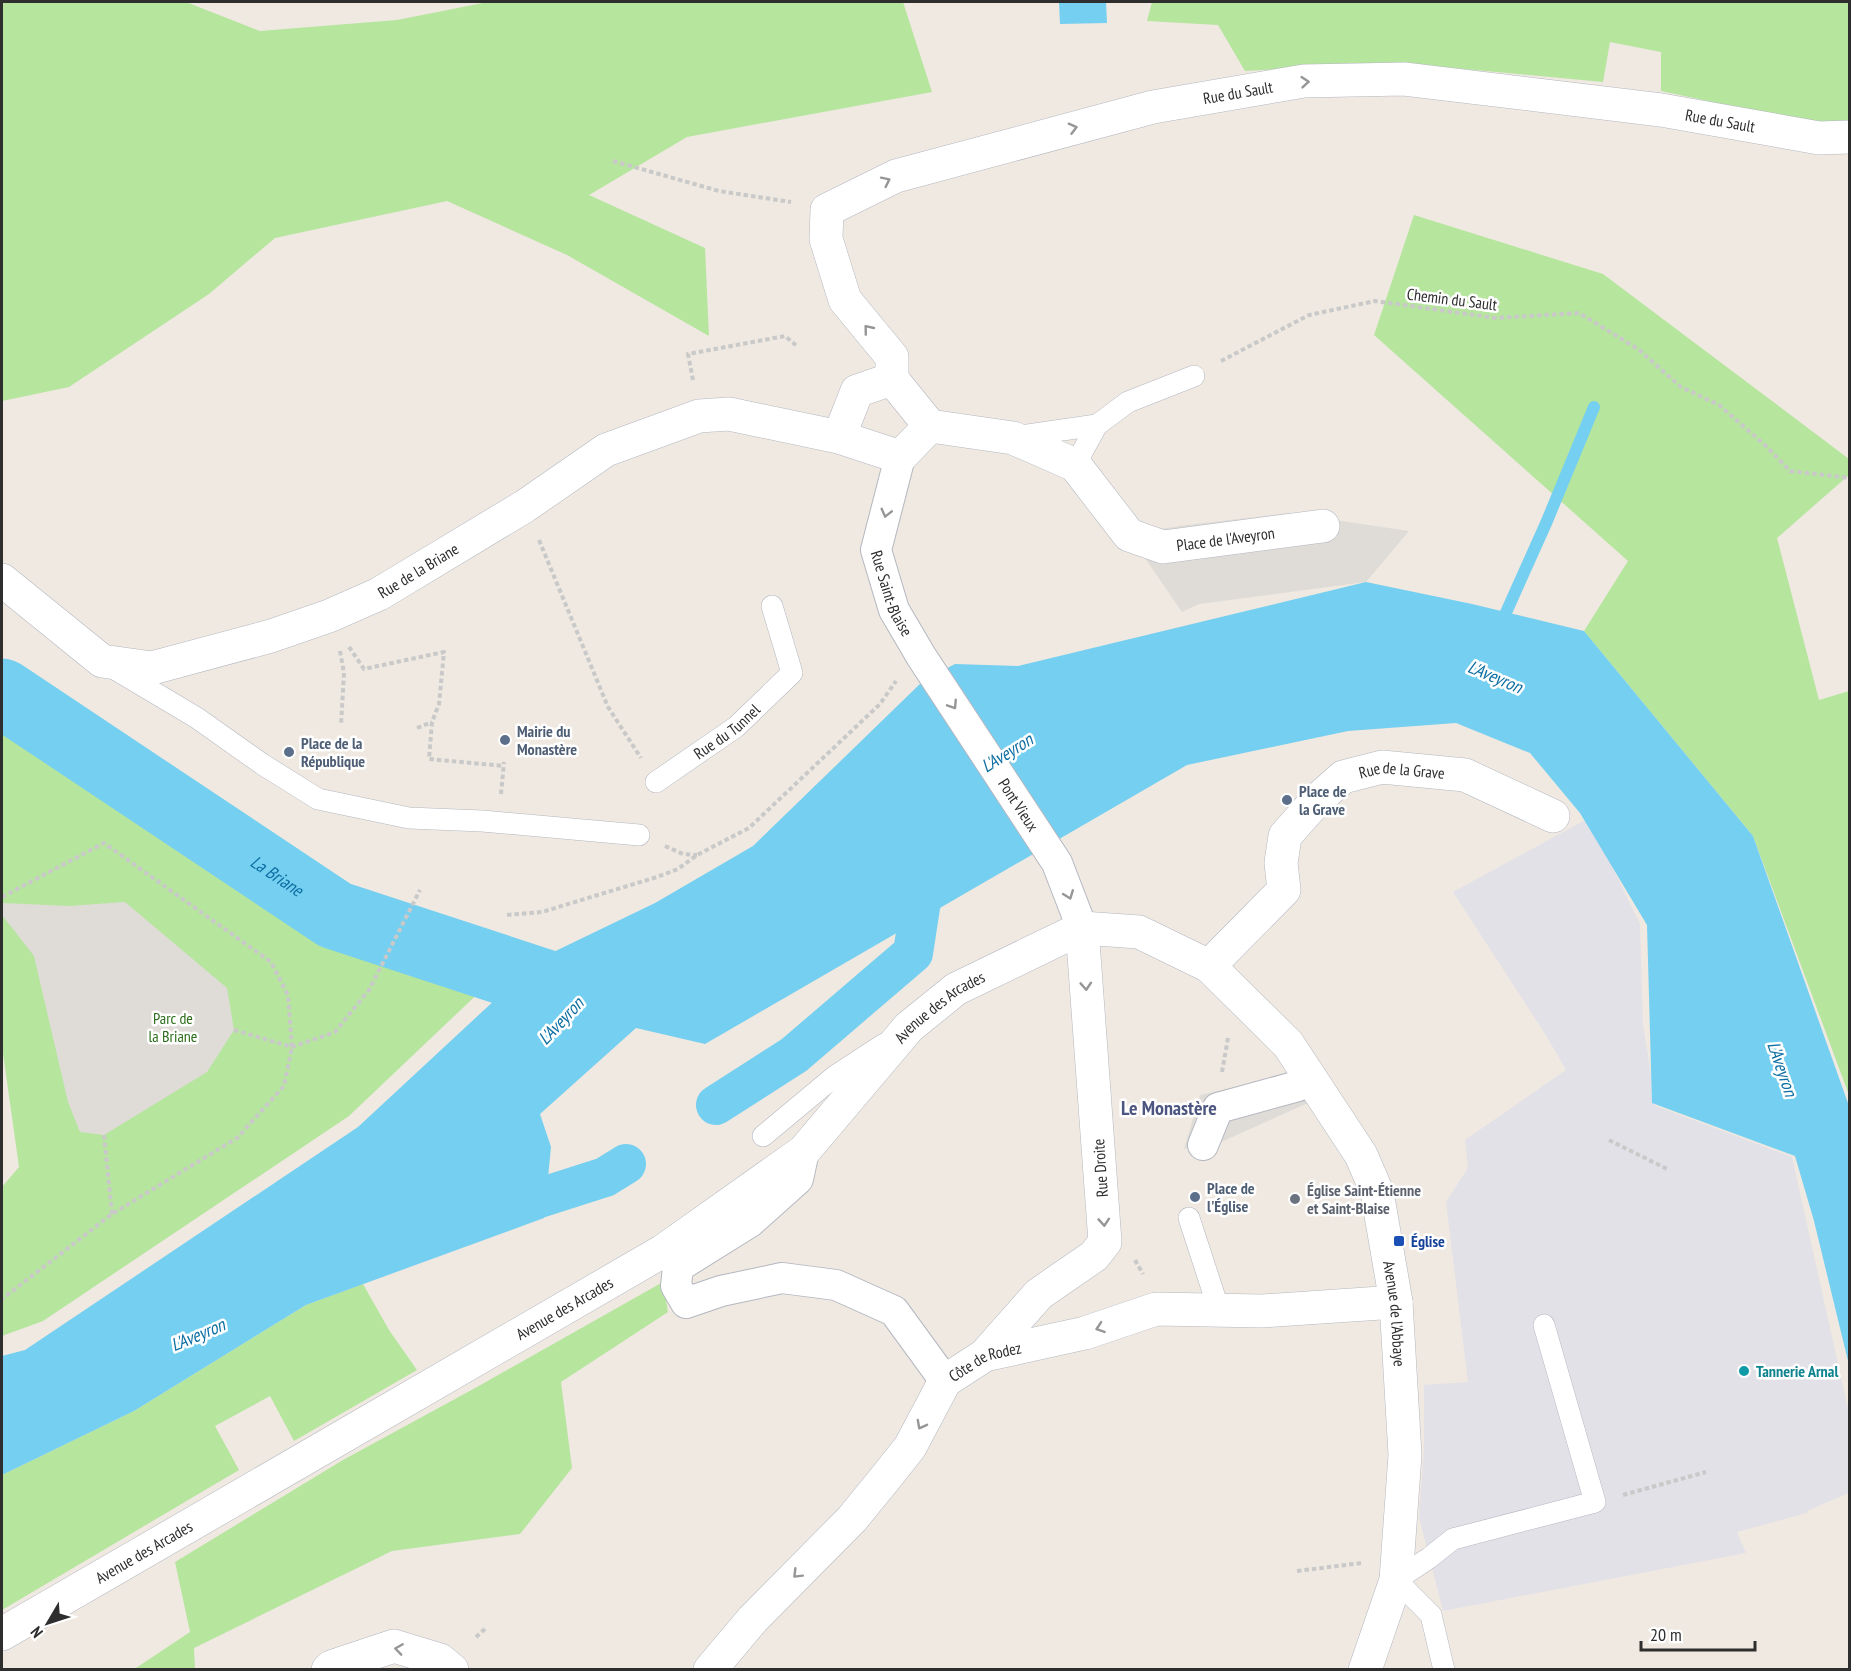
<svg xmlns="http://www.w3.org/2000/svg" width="1851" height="1671" font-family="'PT Sans Narrow',sans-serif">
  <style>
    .industrial { fill: #e3e1e8 }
    .green { fill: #b6e59e }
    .plaza { fill: #dfdcd8 }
    .water { fill: #75cff0 }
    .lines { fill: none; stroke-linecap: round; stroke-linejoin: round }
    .stream { stroke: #75cff0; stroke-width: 12 }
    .canal { stroke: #75cff0; stroke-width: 40 }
    .river { stroke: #75cff0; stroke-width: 69 }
    .service-casing { stroke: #b4b7c1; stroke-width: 22 }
    .pedestrian-casing { stroke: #b4b7c1; stroke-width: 32 }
    .minor-casing { stroke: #b4b7c1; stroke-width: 34 }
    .tertiary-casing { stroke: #b4b7c1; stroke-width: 34 }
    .path { stroke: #c9c9c9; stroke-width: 4; stroke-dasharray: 4.5 3; stroke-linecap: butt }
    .service { stroke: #fff; stroke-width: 21 }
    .pedestrian { stroke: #fff; stroke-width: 30 }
    .minor { stroke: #fff; stroke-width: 33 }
    .tertiary { stroke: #fff; stroke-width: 33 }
    .oneway { stroke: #969696 }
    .service-dot { fill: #5c6f8a; stroke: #fff; stroke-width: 2 }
    .worship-dot { fill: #6b7280; stroke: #fff; stroke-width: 2 }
    .transit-dot { fill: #1a4fb4; stroke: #fff; stroke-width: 2 }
    .culture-dot { fill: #0f9aa8; stroke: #fff; stroke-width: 2 }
    .labels { text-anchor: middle; stroke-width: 5; stroke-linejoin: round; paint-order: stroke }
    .street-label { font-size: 16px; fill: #2e2e2e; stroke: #fff }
    .service-label { font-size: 16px; font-weight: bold; fill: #4e5e75; stroke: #fff; text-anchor: start }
    .park-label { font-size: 16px; fill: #2c6e1b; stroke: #fff }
    .worship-label { font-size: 16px; font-weight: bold; fill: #5b616d; stroke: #fff; text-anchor: start }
    .transit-label { font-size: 16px; font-weight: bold; fill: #164399; stroke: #fff; text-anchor: start }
    .culture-label { font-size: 16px; font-weight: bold; fill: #0d838f; stroke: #fff; text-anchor: start }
    .water-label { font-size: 18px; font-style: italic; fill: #0d6fa3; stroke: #fff }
    .quarter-label { font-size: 20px; font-weight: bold; fill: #4d5680; stroke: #fff }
  </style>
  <rect width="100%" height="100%" fill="#efe9e1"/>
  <path class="industrial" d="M 1589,818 L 1640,924 L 1643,1024 L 1656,1106 L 1792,1157 L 1849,1413 L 1849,1493 L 1809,1510 L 1807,1513 L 1737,1532 L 1746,1553 L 1443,1611 L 1419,1517 L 1424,1450 L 1424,1385 L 1468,1382 L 1446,1202 L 1468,1168 L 1465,1140 L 1566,1070 L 1547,1037 L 1453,892 Z"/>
  <g class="green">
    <path d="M 2,2 L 186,2 L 260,31 L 397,20 L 488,2 L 903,2 L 932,92 L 687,137 L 589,195 L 705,248 L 709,336 L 567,255 L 447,201 L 275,238 L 209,294 L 69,387 L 2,401 Z"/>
    <path d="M 1152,2 L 1849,2 L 1849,122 L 1815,124 L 1661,91 L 1661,52 L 1610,42 L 1603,82 L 1400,63 L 1245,71 L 1218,25 L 1147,21 Z"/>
    <path d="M 1414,215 L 1603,274 L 1849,459 L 1849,475 L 1777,538 L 1819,700 L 1849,691 L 1849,1095 L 1753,836 L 1584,631 L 1628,561 L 1374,335 Z"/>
    <path d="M 2,705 L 328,924 L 435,971 L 488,984 L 349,1116 L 43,1321 L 2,1336 L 2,1187 L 19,1167 L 2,1046 Z"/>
    <path d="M 663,1282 L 668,1312 L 561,1382 L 572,1468 L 520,1534 L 392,1551 L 194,1648 L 195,1669 L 133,1670 L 190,1632 L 175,1562 L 343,1460 L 477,1387 Z"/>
    <path d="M 363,1284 L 389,1330 L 417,1370 L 294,1441 L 270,1396 L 215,1426 L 239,1470 L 2,1610 L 2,1475 L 134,1411 L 306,1305 Z"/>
  </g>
  <g class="plaza">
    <path d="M 1288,513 L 1409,531 L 1366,582 L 1199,604 L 1182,612 L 1129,535 L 1178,526 Z"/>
    <path d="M 125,902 L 227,988 L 234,1030 L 207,1072 L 104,1135 L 80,1132 L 68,1102 L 34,956 L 2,915 L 2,903 L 69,906 Z"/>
    <path d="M 1291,1075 L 1308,1103 L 1219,1143 L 1184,1149 L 1200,1095 Z"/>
  </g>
  <g class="water">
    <path d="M 1059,2 L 1106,2 L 1107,23 L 1060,24 Z"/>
    <path d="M 1366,582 L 1472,604 L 1584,631 L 1753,836 L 1849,1106 L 1849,1365 L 1814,1221 L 1795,1156 L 1652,1103 L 1647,925 L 1580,813 L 1530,753 L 1456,723 L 1348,731 L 1187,765 L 705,1044 L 636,1028 L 540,1114 L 551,1147 L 544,1218 L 306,1305 L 134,1411 L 2,1475 L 2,1356 L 25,1350 L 358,1127 L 539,959 L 655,903 L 753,846 L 923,681 L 955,664 L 1018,666 Z"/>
  </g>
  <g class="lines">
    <path class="stream" d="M 1500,626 L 1547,521 L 1594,407"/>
    <g class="canal">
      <path d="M 716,1105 L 794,1055 L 913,953 L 926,868"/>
      <path d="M 492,1213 L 605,1177 L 626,1164"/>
    </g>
    <path class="river" id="s1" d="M 2,693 L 335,915 L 582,996"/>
    <defs>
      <g id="service">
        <path d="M 1014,437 L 1097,425"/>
        <path d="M 1075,465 L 1097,425 L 1128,402 L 1194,376"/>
        <path d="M 113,668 L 197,718 L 262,764 L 318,799 L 409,818 L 482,821 L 639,835"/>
        <path id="s2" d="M 656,782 L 736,727 L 792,673 L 772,606"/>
        <path d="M 763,1136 L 835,1076 L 884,1044"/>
        <path d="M 1189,1218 L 1219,1310"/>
        <path d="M 1444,1670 L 1431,1615 L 1396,1580 L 1429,1558 L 1453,1539 L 1595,1502 L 1544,1325"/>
      </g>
      <g id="pedestrian">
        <path id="s3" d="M 900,457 L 876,550 L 894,610 L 921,656 L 1057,863 L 1082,928"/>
        <path d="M 1203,1145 L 1218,1108 L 1298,1086 L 1312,1080"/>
        <path d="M 804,1151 L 798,1179 L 750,1222 L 678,1267 L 676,1286 L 686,1303 L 721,1291 L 782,1278 L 836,1285 L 894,1311 L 945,1381"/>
      </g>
      <g id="minor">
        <path id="s4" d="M 892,379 L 892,357 L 845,300 L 826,239 L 827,210 L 896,176 L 1153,107 L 1304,81 L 1404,79 L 1661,110 L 1819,138 L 1850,137"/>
        <path id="s5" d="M 930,426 L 1013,438 L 1075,465 L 1129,535 L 1163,547 L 1323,526"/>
        <path d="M 839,437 L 857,391 L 892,379 L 930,426"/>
        <path id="s6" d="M 2,580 L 102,661 L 152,668 L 271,636 L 329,616 L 379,594 L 525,506 L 606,450 L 699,416 L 729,414 L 839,437 L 900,457 L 930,426"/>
        <path id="s7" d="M 1209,966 L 1284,890 L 1281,863 L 1285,836 L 1316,801 L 1343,777 L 1382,767 L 1465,775 L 1553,816"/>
        <path d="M 985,1355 L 1039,1294 L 1094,1256 L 1105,1242 L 1082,928"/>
        <path d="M 328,1670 L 331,1667 L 394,1646 L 440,1660 L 452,1670"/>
        <path id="s8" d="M 710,1670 L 753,1619 L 852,1519 L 887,1476 L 910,1447 L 945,1381 L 985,1355 L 1085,1333 L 1156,1309 L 1262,1311 L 1396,1302"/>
      </g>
      <g id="tertiary">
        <path id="s9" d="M 2,1634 L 663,1251 L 804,1151 L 909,1027 L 956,989 L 1082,928 L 1139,932 L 1209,966 L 1288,1044 L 1361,1155 L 1377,1192 L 1396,1302 L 1405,1455 L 1396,1580 L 1365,1670"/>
      </g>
    </defs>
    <use href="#service" class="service-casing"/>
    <use href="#pedestrian" class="pedestrian-casing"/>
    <use href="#minor" class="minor-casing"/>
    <use href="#tertiary" class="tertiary-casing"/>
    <g class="path">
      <path d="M 613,161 L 719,191 L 791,202"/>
      <path d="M 1221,361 L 1309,315 L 1375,301 L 1496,318 L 1579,313 L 1638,349 L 1681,387 L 1719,405 L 1766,446 L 1790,471 L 1850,478"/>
      <path d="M 693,380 L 688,354 L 785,336 L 798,347"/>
      <path d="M 539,540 L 608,707 L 641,758"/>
      <path d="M 349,647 L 364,669 L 444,652 L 439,704 L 432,722 L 429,759 L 504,766"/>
      <path d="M 340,651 L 344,673 L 341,725"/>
      <path d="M 417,728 L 432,722"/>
      <path d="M 501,794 L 504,762"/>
      <path d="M 665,846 L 683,854 L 697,855"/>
      <path d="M 2,897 L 104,843 L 271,962 L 288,995 L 292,1047 L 284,1086 L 237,1138 L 112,1214 L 2,1299"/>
      <path d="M 507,915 L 542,912 L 657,877 L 678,869 L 697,855 L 749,828 L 880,704 L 896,681"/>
      <path d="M 234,1030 L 292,1047 L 335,1032 L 369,990 L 420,890"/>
      <path d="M 1222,1072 L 1228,1038"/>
      <path d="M 104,1135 L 112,1214"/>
      <path d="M 1609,1140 L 1667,1169"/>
      <path d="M 1135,1260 L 1143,1274"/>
      <path d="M 1623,1495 L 1706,1472"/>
      <path d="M 1297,1571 L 1362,1563"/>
      <path d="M 476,1637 L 486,1628"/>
    </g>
    <use href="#service" class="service"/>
    <use href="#pedestrian" class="pedestrian"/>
    <use href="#minor" class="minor"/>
    <use href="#tertiary" class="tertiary"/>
  </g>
  <defs><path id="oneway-chevron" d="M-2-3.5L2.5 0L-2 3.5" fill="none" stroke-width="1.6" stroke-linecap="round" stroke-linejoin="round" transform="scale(1.5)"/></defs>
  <g class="oneway">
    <use href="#oneway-chevron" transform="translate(1305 82) rotate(-5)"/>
    <use href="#oneway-chevron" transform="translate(1073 128) rotate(-15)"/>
    <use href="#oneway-chevron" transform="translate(886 181) rotate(-26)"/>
    <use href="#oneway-chevron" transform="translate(868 329) rotate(-129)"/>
    <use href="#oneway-chevron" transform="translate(886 513) rotate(104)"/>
    <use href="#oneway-chevron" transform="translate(953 705) rotate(57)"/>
    <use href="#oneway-chevron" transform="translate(1069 895) rotate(69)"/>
    <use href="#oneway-chevron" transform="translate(1086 986) rotate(86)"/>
    <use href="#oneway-chevron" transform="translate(1104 1222) rotate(86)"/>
    <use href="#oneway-chevron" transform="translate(1100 1328) rotate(161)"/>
    <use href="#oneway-chevron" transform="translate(921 1425) rotate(118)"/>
    <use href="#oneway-chevron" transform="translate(797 1574) rotate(135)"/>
    <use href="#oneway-chevron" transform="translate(399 1649) rotate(-172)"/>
  </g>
  <g class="service-dot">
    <circle cx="505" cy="740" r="6"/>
    <circle cx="289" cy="752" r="6"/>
    <circle cx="1287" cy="800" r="6"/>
    <circle cx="1195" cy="1197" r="6"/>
  </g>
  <circle class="worship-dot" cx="1295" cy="1199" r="6"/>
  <rect class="transit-dot" x="1393" y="1235" width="12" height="12" rx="3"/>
  <circle class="culture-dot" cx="1744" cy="1371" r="6"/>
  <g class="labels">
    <g class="street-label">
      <text dy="6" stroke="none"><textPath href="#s4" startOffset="618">Rue du Sault</textPath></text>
      <text dy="6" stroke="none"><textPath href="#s4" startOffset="1104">Rue du Sault</textPath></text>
      <text transform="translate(1452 299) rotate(7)" y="6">Chemin du Sault</text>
      <text dy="6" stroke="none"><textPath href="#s5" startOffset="339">Place de l'Aveyron</textPath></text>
      <text dy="6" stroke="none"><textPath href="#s6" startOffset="464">Rue de la Briane</textPath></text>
      <text dy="6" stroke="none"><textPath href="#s3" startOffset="142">Rue Saint-Blaise</textPath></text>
      <text dy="6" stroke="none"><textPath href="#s2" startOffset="87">Rue du Tunnel</textPath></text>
      <text dy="6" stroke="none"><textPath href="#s7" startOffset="304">Rue de la Grave</textPath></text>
      <text dy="6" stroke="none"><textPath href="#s3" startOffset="390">Pont Vieux</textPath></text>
      <text dy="6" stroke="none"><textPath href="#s9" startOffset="1136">Avenue des Arcades</textPath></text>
      <text transform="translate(1100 1168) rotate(-94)" y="6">Rue Droite</text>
      <text dy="6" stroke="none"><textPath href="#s9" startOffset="650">Avenue des Arcades</textPath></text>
      <text dy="6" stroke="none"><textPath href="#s9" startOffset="1842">Avenue de l'Abbaye</textPath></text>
      <text dy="6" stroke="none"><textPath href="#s8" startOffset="420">Côte de Rodez</textPath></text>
      <text dy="6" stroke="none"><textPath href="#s9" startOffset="164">Avenue des Arcades</textPath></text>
    </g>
    <g class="service-label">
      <text x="517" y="737">Mairie du<tspan x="517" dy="18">Monastère</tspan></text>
      <text x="301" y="749">Place de la<tspan x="301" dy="18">République</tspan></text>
      <text x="1299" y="797">Place de<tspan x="1299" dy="18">la Grave</tspan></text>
      <text x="1207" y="1194">Place de<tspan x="1207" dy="18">l'Église</tspan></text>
    </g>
    <g class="park-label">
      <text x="173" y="1024">Parc de<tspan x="173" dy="18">la Briane</tspan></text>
    </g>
    <g class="worship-label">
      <text x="1307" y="1196">Église Saint-Étienne<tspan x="1307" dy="18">et Saint-Blaise</tspan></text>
    </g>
    <g class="transit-label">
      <text x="1411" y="1247">Église</text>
    </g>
    <g class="culture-label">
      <text x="1756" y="1377">Tannerie Arnal</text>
    </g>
    <g class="water-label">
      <text transform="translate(1495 677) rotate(23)" y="6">L'Aveyron</text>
      <text transform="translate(1007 753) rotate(-32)" y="6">L'Aveyron</text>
      <text dy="6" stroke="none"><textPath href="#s1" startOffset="330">La Briane</textPath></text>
      <text transform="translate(561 1021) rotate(-47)" y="6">L'Aveyron</text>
      <text transform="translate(1782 1069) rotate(71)" y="6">L'Aveyron</text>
      <text transform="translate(198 1335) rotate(-23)" y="6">L'Aveyron</text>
    </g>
    <g class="quarter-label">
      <text x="1169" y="1115">Le Monastère</text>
    </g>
  </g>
  <rect width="1851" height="1671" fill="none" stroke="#2e2e2e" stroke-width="6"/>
  <g transform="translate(48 1623) rotate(231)" stroke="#ffffff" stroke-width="4.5" paint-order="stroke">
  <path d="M0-4.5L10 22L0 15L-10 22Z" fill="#2e2e2e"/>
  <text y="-9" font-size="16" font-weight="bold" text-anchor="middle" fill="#2e2e2e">N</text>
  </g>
  <path d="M1641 1641v9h114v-9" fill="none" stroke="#2e2e2e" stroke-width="3"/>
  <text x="1650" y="1641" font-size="18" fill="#2e2e2e" stroke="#ffffff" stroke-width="4.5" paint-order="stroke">20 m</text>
</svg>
